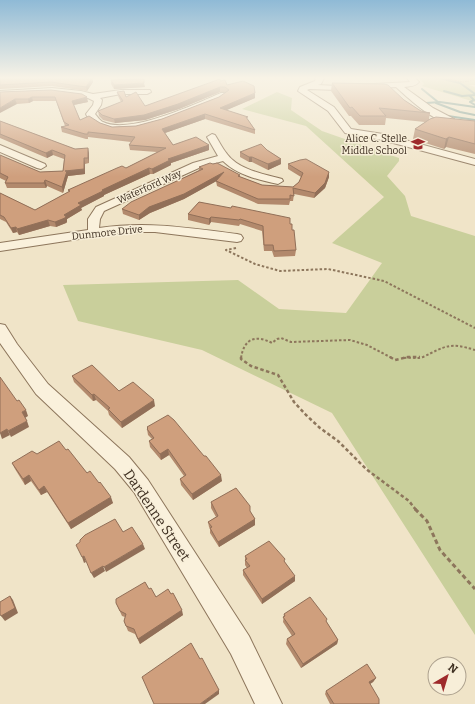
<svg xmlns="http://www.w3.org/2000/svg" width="475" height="704" font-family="Bitter,serif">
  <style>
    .green { fill: #c9cf9b }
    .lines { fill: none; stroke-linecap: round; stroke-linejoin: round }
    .stream { stroke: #6f938a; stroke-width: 2 }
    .minor-casing { stroke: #8d765c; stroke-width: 2 }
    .path-far3 { stroke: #8d765c; stroke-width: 1; stroke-dasharray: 1.5 1; stroke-linecap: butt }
    .path-far2 { stroke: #8d765c; stroke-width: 2; stroke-dasharray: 2.5 2; stroke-linecap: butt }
    .path-far1 { stroke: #8d765c; stroke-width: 2.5; stroke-dasharray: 3.5 2.5; stroke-linecap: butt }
    .path { stroke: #8d765c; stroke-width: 3; stroke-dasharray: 4.5 3; stroke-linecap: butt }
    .minor { fill: #faf1dc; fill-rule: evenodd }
    .wall { fill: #b2896c }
    .shaded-wall { fill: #916f58 }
    .building { fill: #cf9f7d; stroke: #916f58 }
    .labels { text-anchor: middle; stroke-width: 3; stroke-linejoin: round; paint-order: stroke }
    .far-poi-label { font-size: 10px; fill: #3d2e20; stroke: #f7eed8; text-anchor: end }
    .far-street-label { font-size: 10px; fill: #3d2e20; stroke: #f7eed8 }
    .near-street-label { font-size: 14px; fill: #3d2e20; stroke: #f7eed8 }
  </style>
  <rect width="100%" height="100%" fill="#f0e4c8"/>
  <g class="green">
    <path d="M 419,78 L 475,78 L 475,85 L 469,85 L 475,87 L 475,102 L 422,86 L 424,84 Z"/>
    <path d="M 277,92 L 292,98 L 291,110 L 322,131 L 399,158 L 399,161 L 387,176 L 405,196 L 411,216 L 475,236 L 475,635 L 332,413 L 202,350 L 78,321 L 63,285 L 238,280 L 279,309 L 346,313 L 382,263 L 332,243 L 384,197 L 306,126 L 242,109 Z"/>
  </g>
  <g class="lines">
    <g class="stream">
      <path d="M 439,78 L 460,83 L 475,94"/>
      <path d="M 422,89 L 438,102"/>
      <path d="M 444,91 L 462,96 L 475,95"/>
      <path d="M 470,96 L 474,100 L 470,102 L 475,105"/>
      <path d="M 426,103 L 440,102 L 475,107"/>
      <path d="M 436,103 L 460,112 L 475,115"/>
      <path d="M 448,116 L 475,120"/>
    </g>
    <defs>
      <g id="minor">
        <path d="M 316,78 L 324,78 L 321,84 L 318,85 L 338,86 L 410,82 L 407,78 L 415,78 L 419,82 C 415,87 410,86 404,87 L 433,108 L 454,119 L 455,121 L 454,123 C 439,127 407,97 396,87 L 338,90 L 309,89 L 307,90 L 334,107 L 351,129 L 383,134 L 475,159 L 475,165 L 382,140 L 345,133 L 328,111 L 298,91 L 300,87 L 315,81 Z"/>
        <path d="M 52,88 L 81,91 L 93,94 L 121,90 L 150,90 L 151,92 L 147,94 L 121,94 L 100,98 L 102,100 L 101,105 L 95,114 C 97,116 100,121 103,122 C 130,135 195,104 221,93 L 224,93 L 228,95 C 223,100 215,102 209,104 C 184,115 140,134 113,130 C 101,128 95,124 87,116 L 86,114 L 93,105 L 94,101 L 88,98 L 52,93 L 0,95 L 0,91 Z"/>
        <path d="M 212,134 L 215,135 C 219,141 222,148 227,154 C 239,170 264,174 282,179 L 283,181 L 278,184 C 259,180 237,175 223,161 L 201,167 L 104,211 L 100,219 L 99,228 C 148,221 189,228 237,234 L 241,235 L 243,238 L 241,241 L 237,242 L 155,232 L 125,232 L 0,251 L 0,243 L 88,230 L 88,219 L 96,207 L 193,163 L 218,156 L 207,137 Z"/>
        <path d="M 0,145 L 45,164 L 46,166 L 41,169 L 37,168 L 0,152 Z"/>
        <path d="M 0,324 L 5,325 L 17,344 L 48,384 L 129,457 L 148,480 L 249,636 L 282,704 L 255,704 L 231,654 L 134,492 L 115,469 L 36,394 L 0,343 Z"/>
      </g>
    </defs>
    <use href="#minor" class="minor-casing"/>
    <path class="path-far3" d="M 443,78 L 463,82 L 475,80"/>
    <g class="path-far2">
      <path d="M 236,248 L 226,250 L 255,264 L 280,271 L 328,269 L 384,281 L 475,328"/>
      <path d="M 241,358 C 244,339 255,334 272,343 L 277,339 L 281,338 L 291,342 L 350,340 L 367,345 L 392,358"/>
      <path d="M 404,358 C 410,357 417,359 423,357 C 446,346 449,342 475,350"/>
    </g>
    <g class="path-far1">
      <path d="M 241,357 L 241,359 L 251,366 L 278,375 L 294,402 L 306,415 L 320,428 L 338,441 L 366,469 L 409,501 L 416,510"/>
      <path d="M 390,357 L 395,360 L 408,357 L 420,357"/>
    </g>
    <path class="path" d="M 415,509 L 427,521 L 440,550 L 475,589"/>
    <use href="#minor" class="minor"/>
  </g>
  <g class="wall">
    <path d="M 0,78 L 92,78 L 93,82 L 87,91 L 52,86 L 0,89 Z"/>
    <path d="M 111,80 L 145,87 L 114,89 L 111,84 Z"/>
    <path d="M 220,81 L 227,85 L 255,98 L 226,110 L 248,120 L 255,130 L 255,134 L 205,119 L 165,133 L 173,145 L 209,145 L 209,150 L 171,163 L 171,165 L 153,174 L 150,174 L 104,195 L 104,196 L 81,208 L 82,210 L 67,219 L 67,222 L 66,223 L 56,227 L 50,226 L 19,235 L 17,232 L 13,233 L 6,222 L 0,219 L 0,193 L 35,210 L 69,192 L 68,190 L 126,168 L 157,152 L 130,150 L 129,145 L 131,142 L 88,137 L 88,139 L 86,139 L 62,132 L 61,127 L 65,126 L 56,101 L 33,101 L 29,103 L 17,104 L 0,92 L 51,90 L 88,102 L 74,105 L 80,120 L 100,123 L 112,127 L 136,126 L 162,119 L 219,97 L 226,93 L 225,92 L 220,92 L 179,109 L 145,120 L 115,123 L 103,120 L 99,116 L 98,111 L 121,102 L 118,96 L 117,92 L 126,97 L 145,106 Z"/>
    <path d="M 332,83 L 404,100 L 421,111 L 430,113 L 429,119 L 475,121 L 475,154 L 446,147 L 444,149 L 413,139 L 415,129 L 425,122 L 386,118 L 385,125 L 359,125 L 351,116 L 349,116 L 331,91 Z"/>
    <path d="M 0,121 L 75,149 L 89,153 L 89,163 L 85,164 L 85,174 L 68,176 L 63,193 L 47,186 L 46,188 L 7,188 L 5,183 L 6,181 L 0,178 L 0,155 L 40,172 L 63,171 L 64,159 L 53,155 L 47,158 L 0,138 Z"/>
    <path d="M 267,150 L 281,159 L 281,164 L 268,170 L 252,162 L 249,162 L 240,157 L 240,152 Z"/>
    <path d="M 288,164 L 329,177 L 325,188 L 314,198 L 294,194 L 293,201 L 290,201 L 289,205 L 258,204 L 217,186 L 216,181 L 184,199 L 150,213 L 139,220 L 123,214 L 122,209 L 199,170 L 199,167 L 240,177 L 262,185 L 293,187 L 299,182 L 301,177 L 288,169 Z"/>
    <path d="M 199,202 L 290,224 L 296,250 L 295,256 L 274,257 L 272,251 L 264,251 L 262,231 L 240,224 L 239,226 L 211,222 L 209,225 L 188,220 L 188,214 Z"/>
    <path d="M 72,376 L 119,391 L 155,406 L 122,428 L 109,415 L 108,411 L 96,400 L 93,401 L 74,382 Z"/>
    <path d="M 147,427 L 222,481 L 193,500 L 181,485 L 180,479 L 184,476 L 169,455 L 161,460 L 150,447 L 149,441 L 152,439 L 148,435 L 147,429 Z"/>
    <path d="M 66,450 L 87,473 L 113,503 L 71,529 L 47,492 L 41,495 L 31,481 L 25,485 L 15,469 L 12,463 L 37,454 Z"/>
    <path d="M 211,502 L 250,512 L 255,519 L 255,525 L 219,547 L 210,533 L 210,529 L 209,527 L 208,522 L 216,517 L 211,508 Z"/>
    <path d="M 245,556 L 284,561 L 295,581 L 262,604 L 243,575 L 243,570 L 247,568 L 245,565 Z"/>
    <path d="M 149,589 L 156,597 L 183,615 L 140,644 L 135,634 L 128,631 L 124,621 L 125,617 L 122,616 L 116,603 Z"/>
    <path d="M 284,614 L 326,621 L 338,640 L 337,644 L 301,668 L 286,644 L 287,639 L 292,636 L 283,622 Z"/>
    <path d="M 376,678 L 373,682 L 370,684 L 379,704 L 330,704 L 325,694 L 326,691 Z"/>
  </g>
  <g class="shaded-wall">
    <path d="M 92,78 L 93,82 L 87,91 L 86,87 Z"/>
    <path d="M 144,83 L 145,87 L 114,89 L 114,85 Z"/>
    <path d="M 220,87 L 220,92 L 179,109 L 145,120 L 115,123 L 114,119 Z"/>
    <path d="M 255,93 L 255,98 L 220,113 L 220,108 Z"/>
    <path d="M 32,97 L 33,101 L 29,103 L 28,99 Z"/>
    <path d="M 87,97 L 88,102 L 73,105 L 72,101 Z"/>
    <path d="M 15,99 L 17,104 L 0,113 L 0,108 Z"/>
    <path d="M 205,114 L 205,119 L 162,134 L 162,129 Z"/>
    <path d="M 449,137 L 446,147 L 444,149 L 446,139 Z"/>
    <path d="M 209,145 L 209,150 L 171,163 L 171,165 L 153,174 L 152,169 L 168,159 Z"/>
    <path d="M 88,148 L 89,153 L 89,163 L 88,158 Z"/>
    <path d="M 52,150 L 53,155 L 47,158 L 46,153 Z"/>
    <rect x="249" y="157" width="3" height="5"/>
    <path d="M 84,158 L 85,164 L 85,174 L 68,176 L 63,193 L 62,187 L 65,171 Z"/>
    <path d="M 281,159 L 281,164 L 268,170 L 268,164 Z"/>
    <path d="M 149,168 L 150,174 L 104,195 L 104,196 L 81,208 L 82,210 L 67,219 L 67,222 L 66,223 L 56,227 L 55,222 L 78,203 L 102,190 Z"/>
    <path d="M 224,172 L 224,177 L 184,199 L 150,213 L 139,220 L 139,215 L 149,207 Z"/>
    <path d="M 329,172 L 329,177 L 325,188 L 314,198 L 315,193 Z"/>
    <path d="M 45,180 L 47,186 L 46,188 L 44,183 Z"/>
    <path d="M 211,217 L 211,222 L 209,225 L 209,219 Z"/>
    <path d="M 48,220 L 50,226 L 19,235 L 17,229 Z"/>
    <path d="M 16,227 L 17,232 L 13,233 L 11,228 Z"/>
    <path d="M 94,394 L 96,400 L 93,401 L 92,395 Z"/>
    <path d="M 154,400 L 155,406 L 122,428 L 121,422 Z"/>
    <path d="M 26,410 L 28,416 L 25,418 L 22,412 Z"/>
    <path d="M 27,421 L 29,427 L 11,437 L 8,431 Z"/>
    <path d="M 7,429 L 10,435 L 2,439 L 0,433 Z"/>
    <path d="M 168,449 L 169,455 L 161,460 L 160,454 Z"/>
    <path d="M 29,475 L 31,481 L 25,485 L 23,479 Z"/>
    <path d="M 221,475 L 222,481 L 193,500 L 192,494 Z"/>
    <path d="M 44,486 L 47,492 L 41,495 L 39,490 Z"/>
    <path d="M 111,497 L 113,503 L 71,529 L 68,523 Z"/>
    <path d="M 255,519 L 255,525 L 219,547 L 218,542 Z"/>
    <path d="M 143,544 L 145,549 L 106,572 L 104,567 Z"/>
    <path d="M 84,556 L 86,562 L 84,563 L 82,557 Z"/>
    <path d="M 103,566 L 105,571 L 94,578 L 91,573 Z"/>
    <path d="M 295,576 L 295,581 L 262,604 L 262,599 Z"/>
    <path d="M 10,596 L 13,600 L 18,613 L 5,621 L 1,616 Z"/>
    <path d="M 182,610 L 183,615 L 140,644 L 138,639 Z"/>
    <path d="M 338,640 L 337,644 L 301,668 L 303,664 Z"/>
    <path d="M 376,678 L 373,682 L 367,686 L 369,682 Z"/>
    <path d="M 219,690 L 219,694 L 205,704 L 200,704 Z"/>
  </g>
  <g class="building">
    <path d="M 0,78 L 92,78 L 86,87 L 51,82 L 0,85 Z"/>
    <path d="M 144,79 L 144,83 L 114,85 L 111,80 Z"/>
    <path d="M 220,79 L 220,81 L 225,80 L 227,85 L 243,81 L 254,86 L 255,93 L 220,108 L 248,117 L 246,117 L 255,130 L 205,114 L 162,129 L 173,145 L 196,137 L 209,145 L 168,159 L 170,160 L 152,169 L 149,168 L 102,190 L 103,191 L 78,203 L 81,205 L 64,215 L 66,216 L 65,218 L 55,222 L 48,220 L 17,229 L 16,227 L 11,228 L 4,217 L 0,215 L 0,193 L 35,210 L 70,191 L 68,190 L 117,168 L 122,166 L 126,168 L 166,148 L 129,145 L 135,137 L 88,132 L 88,134 L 85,134 L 61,127 L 69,125 L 64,122 L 55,97 L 32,97 L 28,99 L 15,99 L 0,108 L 0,92 L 51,90 L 82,94 L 87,97 L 72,101 L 80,120 L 89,116 L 100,123 L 112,127 L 136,126 L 162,119 L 219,97 L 229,90 L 225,87 L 220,87 L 178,104 L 144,115 L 114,119 L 102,115 L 98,111 L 123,101 L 117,92 L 124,91 L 126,97 L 136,92 L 145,106 Z"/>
    <path d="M 332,83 L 384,84 L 388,85 L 404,100 L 421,111 L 430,113 L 379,108 L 386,116 L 360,116 L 352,107 L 350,108 Z"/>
    <path d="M 436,117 L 475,121 L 475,144 L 449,137 L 446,139 L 415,129 L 430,119 Z"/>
    <path d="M 0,121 L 75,149 L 88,148 L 88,158 L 84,158 L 84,169 L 65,171 L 67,171 L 62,187 L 45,180 L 44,183 L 5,183 L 8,177 L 0,173 L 0,155 L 40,172 L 63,171 L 65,155 L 52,150 L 46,153 L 0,134 Z"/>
    <path d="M 261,144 L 267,150 L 281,159 L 268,164 L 252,157 L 249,157 L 240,152 Z"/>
    <path d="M 306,159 L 329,172 L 325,183 L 315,193 L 293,188 L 294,196 L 290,195 L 290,199 L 258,199 L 216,181 L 224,172 L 184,194 L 149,207 L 139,215 L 122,209 L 131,202 L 203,169 L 199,167 L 210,163 L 213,164 L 217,163 L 240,175 L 238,176 L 262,185 L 293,187 L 299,182 L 303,173 L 288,164 L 300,160 Z"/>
    <path d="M 199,202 L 231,208 L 232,206 L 290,218 L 290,224 L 292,224 L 292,230 L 294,230 L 296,250 L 274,251 L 273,245 L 264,245 L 263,226 L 240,219 L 239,220 L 211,217 L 209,219 L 188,214 Z"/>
    <path d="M 92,365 L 119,391 L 133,382 L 154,400 L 121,422 L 108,409 L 110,408 L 94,394 L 92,395 L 72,376 Z"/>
    <path d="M 0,377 L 17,401 L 19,400 L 26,410 L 22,412 L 27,421 L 8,431 L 7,429 L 0,433 Z"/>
    <path d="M 168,415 L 174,420 L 204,456 L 206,456 L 221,475 L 192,494 L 180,479 L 186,475 L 168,449 L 160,454 L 149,441 L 154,438 L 147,429 L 148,428 L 147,427 Z"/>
    <path d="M 59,441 L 66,450 L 68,449 L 87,473 L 90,471 L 99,483 L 100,482 L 111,497 L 68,523 L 44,486 L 39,490 L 29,475 L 23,479 L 12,463 L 32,451 L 37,454 Z"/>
    <path d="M 236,488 L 250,506 L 250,511 L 255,519 L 218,542 L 210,528 L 212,527 L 208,522 L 218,516 L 211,502 Z"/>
    <path d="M 115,519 L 123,532 L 132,527 L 143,544 L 104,567 L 103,566 L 91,573 L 84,556 L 82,557 L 76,545 L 80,542 L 80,540 L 85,535 Z"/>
    <path d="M 269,541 L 285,559 L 284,561 L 295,576 L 262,599 L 243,570 L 250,566 L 245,560 L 247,559 L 245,556 Z"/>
    <path d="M 145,582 L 149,589 L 151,588 L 156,597 L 168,589 L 171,594 L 173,593 L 182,610 L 138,639 L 134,629 L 126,626 L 124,621 L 126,614 L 120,611 L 116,603 L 116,599 Z"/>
    <path d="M 10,596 L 15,608 L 1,616 L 0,614 L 0,602 Z"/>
    <path d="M 310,597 L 327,619 L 326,621 L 338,640 L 303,664 L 287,639 L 295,634 L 283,617 L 285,616 L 284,614 Z"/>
    <path d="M 191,643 L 200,659 L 202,658 L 219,690 L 200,704 L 154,704 L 142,677 Z"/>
    <path d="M 367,664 L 376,678 L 369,682 L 379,699 L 379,704 L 334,704 L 326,691 Z"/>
  </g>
  <linearGradient id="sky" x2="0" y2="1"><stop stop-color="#8fbad6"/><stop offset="0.44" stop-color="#f8f3e6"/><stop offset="1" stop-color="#f8f3e6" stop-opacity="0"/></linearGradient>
  <rect width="475" height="177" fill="url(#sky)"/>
  <defs>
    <symbol id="school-bare" viewBox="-9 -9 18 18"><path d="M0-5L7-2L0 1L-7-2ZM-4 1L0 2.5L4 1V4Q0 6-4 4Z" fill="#9e2a2b" stroke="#f7eed8" stroke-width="2.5" paint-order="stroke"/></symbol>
  </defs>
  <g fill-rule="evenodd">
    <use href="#school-bare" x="408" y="134" width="20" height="20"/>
  </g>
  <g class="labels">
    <g class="far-poi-label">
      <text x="407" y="142">Alice C. Stelle<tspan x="407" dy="12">Middle School</tspan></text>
    </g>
    <g class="far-street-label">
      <text transform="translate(149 186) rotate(-24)" y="4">Waterford Way</text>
      <text transform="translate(107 232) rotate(-6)" y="4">Dunmore Drive</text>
    </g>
    <g class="near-street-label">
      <text transform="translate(157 515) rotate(56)" y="5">Dardenne Street</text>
    </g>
  </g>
  <g transform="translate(447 676) rotate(38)"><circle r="19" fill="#f7eed8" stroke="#ada18e"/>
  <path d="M0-3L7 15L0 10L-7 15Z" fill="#9e2a2b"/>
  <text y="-6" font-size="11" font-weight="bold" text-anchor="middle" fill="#3d2e20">N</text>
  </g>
</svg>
